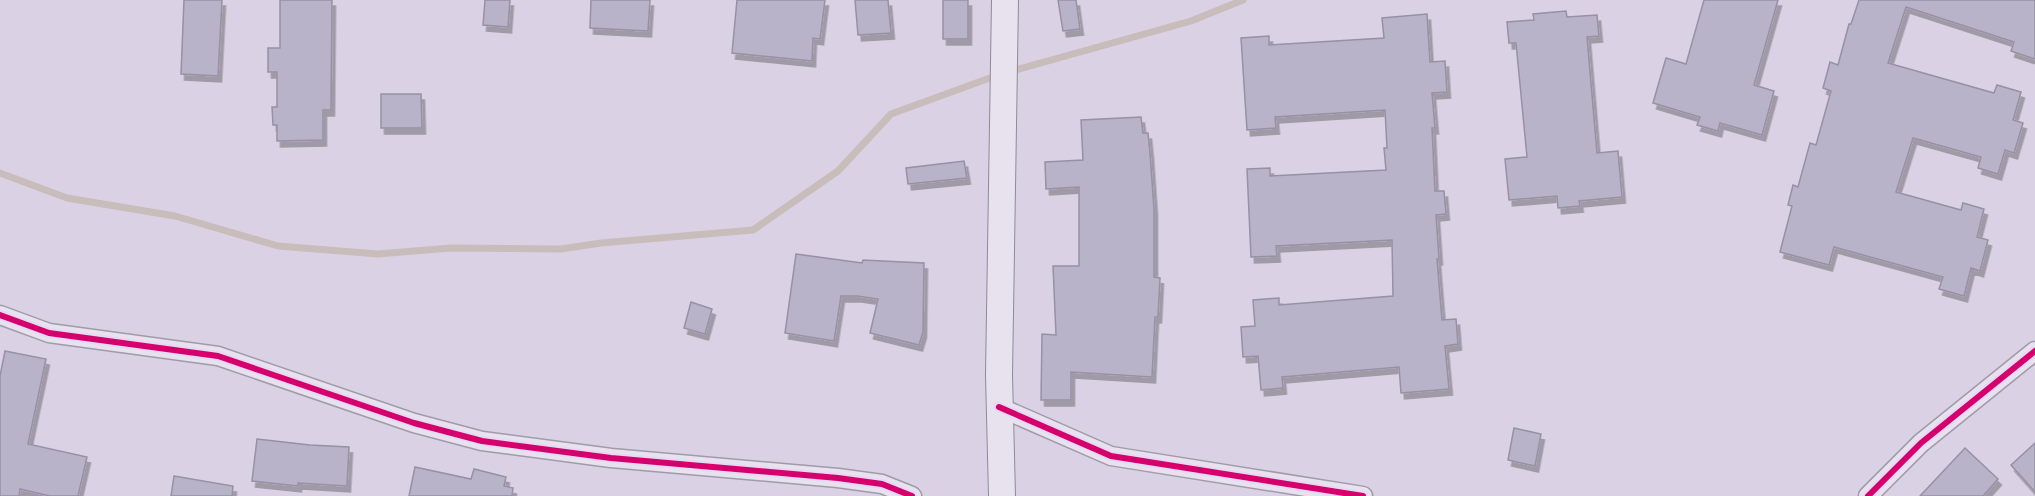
<svg xmlns="http://www.w3.org/2000/svg" width="2035" height="496" font-family="'Zilla Slab',serif">
  <style>
    .lines { fill: none; stroke-linecap: round; stroke-linejoin: round }
    .stream { stroke: #c8bdbb; stroke-width: 7 }
    .building { fill: #b8b3c8; stroke: #9691a5; stroke-width: 1.5; filter: url(#shadow) }
    .minor-casing { stroke: #a09aaa; stroke-width: 21 }
    .secondary-casing { stroke: #8f8a99; stroke-width: 28 }
    .minor { stroke: #e7e2ed; stroke-width: 18 }
    .secondary { stroke: #e7e2ed; stroke-width: 26 }
    .cycleway-casing { stroke: #e5d9f4; stroke-width: 10 }
    .cycleway { stroke: #d6006c; stroke-width: 6 }
  </style>
  <defs>
    <filter id="shadow"><feDropShadow dx="3.5" dy="6" stdDeviation="0" flood-color="#0004"/></filter>
  </defs>
  <rect width="100%" height="100%" fill="#dad2e4"/>
  <g class="lines">
    <g class="stream">
      <path d="M 1008,72 L 1191,21 L 1243,0"/>
      <path d="M 0,173 L 67,198 L 175,216 L 278,246 L 378,254 L 451,248 L 561,249 L 601,243 L 753,230 L 838,171 L 891,114 L 998,75"/>
    </g>
  </g>
  <g class="building">
    <path d="M 184,0 L 222,0 L 218,76 L 181,74 Z"/>
    <path d="M 280,0 L 332,0 L 331,110 L 323,110 L 323,140 L 277,141 L 277,125 L 273,125 L 272,107 L 277,107 L 277,72 L 268,72 L 268,48 L 280,48 Z"/>
    <path d="M 485,0 L 510,0 L 508,27 L 483,25 Z"/>
    <path d="M 591,0 L 650,0 L 648,31 L 590,28 Z"/>
    <path d="M 737,0 L 825,0 L 820,39 L 813,38 L 812,61 L 732,53 Z"/>
    <path d="M 855,0 L 888,0 L 891,33 L 858,35 Z"/>
    <rect x="943" y="0" width="25" height="39"/>
    <path d="M 1058,0 L 1076,0 L 1080,29 L 1063,31 Z"/>
    <path d="M 1704,0 L 1778,0 L 1754,85 L 1774,91 L 1762,135 L 1720,123 L 1718,131 L 1697,125 L 1700,117 L 1653,103 L 1666,58 L 1686,64 Z"/>
    <path d="M 1859,0 L 2035,0 L 2035,59 L 2011,51 L 2014,42 L 1906,7 L 1888,63 L 1994,93 L 1997,85 L 2021,92 L 2013,120 L 2023,123 L 2014,153 L 2005,150 L 1998,174 L 1978,168 L 1981,157 L 1913,138 L 1896,192 L 1961,210 L 1963,203 L 1984,209 L 1977,237 L 1988,240 L 1980,271 L 1971,268 L 1964,296 L 1939,289 L 1943,277 L 1834,247 L 1829,265 L 1780,252 L 1792,206 L 1788,205 L 1793,185 L 1798,187 L 1810,143 L 1816,145 L 1831,91 L 1823,88 L 1830,62 L 1838,65 L 1849,24 L 1851,24 Z"/>
    <path d="M 1566,11 L 1567,17 L 1597,15 L 1599,36 L 1587,37 L 1597,153 L 1618,151 L 1622,197 L 1579,201 L 1580,206 L 1558,208 L 1557,196 L 1509,200 L 1505,159 L 1527,157 L 1516,43 L 1509,43 L 1507,22 L 1534,20 L 1533,14 Z"/>
    <path d="M 1427,14 L 1430,62 L 1445,61 L 1447,92 L 1432,93 L 1435,128 L 1432,128 L 1435,191 L 1444,191 L 1446,214 L 1436,215 L 1439,259 L 1437,259 L 1442,320 L 1456,319 L 1458,344 L 1445,346 L 1449,389 L 1401,393 L 1399,367 L 1282,377 L 1283,388 L 1261,390 L 1258,356 L 1243,357 L 1241,327 L 1255,326 L 1253,300 L 1279,298 L 1279,305 L 1393,296 L 1392,240 L 1276,246 L 1277,256 L 1251,257 L 1247,169 L 1270,168 L 1270,176 L 1386,170 L 1384,148 L 1387,148 L 1385,110 L 1275,117 L 1276,128 L 1247,130 L 1241,38 L 1269,36 L 1269,45 L 1384,38 L 1382,18 Z"/>
    <path d="M 381,94 L 421,94 L 422,128 L 381,128 Z"/>
    <path d="M 1141,117 L 1143,133 L 1148,133 L 1150,153 L 1154,209 L 1154,277 L 1160,278 L 1158,317 L 1155,317 L 1152,377 L 1071,372 L 1071,400 L 1041,400 L 1042,334 L 1056,335 L 1053,266 L 1079,266 L 1079,187 L 1046,189 L 1045,162 L 1083,160 L 1081,120 Z"/>
    <path d="M 964,161 L 967,178 L 908,184 L 906,168 Z"/>
    <path d="M 796,254 L 862,263 L 863,260 L 924,263 L 923,332 L 919,345 L 870,333 L 878,299 L 858,296 L 841,296 L 834,341 L 785,333 Z"/>
    <path d="M 691,302 L 712,309 L 705,334 L 684,328 Z"/>
    <path d="M 5,351 L 46,359 L 28,444 L 87,457 L 78,496 L 50,496 L 20,489 L 19,496 L 0,496 L 0,376 Z"/>
    <path d="M 1514,428 L 1541,434 L 1535,466 L 1508,460 Z"/>
    <path d="M 257,439 L 310,445 L 349,447 L 347,486 L 298,483 L 298,486 L 252,481 Z"/>
    <path d="M 2035,443 L 2035,492 L 2011,465 Z"/>
    <path d="M 1965,448 L 1998,479 L 1983,496 L 1920,496 Z"/>
    <path d="M 415,467 L 471,479 L 474,469 L 506,477 L 504,486 L 513,488 L 512,496 L 409,496 Z"/>
    <path d="M 174,476 L 233,486 L 232,496 L 171,496 Z"/>
  </g>
  <g class="lines">
    <defs>
      <g id="minor">
        <path d="M 0,315 L 49,333 L 218,356 L 414,423 L 482,441 L 611,458 L 838,478 L 882,484 L 912,496"/>
        <path d="M 999,407 L 1111,456 L 1363,496"/>
        <path d="M 1868,496 L 1921,443 L 2035,351"/>
      </g>
      <path id="secondary" d="M 1002,496 L 999,375 L 1005,0"/>
    </defs>
    <use href="#minor" class="minor-casing"/>
    <use href="#secondary" class="secondary-casing"/>
    <use href="#minor" class="minor"/>
    <use href="#secondary" class="secondary"/>
    <defs>
      <g id="cycleway">
        <path d="M 0,315 L 49,333 L 218,356 L 414,423 L 482,441 L 611,458 L 838,478 L 882,484 L 912,496"/>
        <path d="M 999,407 L 1111,456 L 1363,496"/>
        <path d="M 1868,496 L 1921,443 L 2035,351"/>
      </g>
    </defs>
    <use href="#cycleway" class="cycleway-casing"/>
    <use href="#cycleway" class="cycleway"/>
  </g>
</svg>
